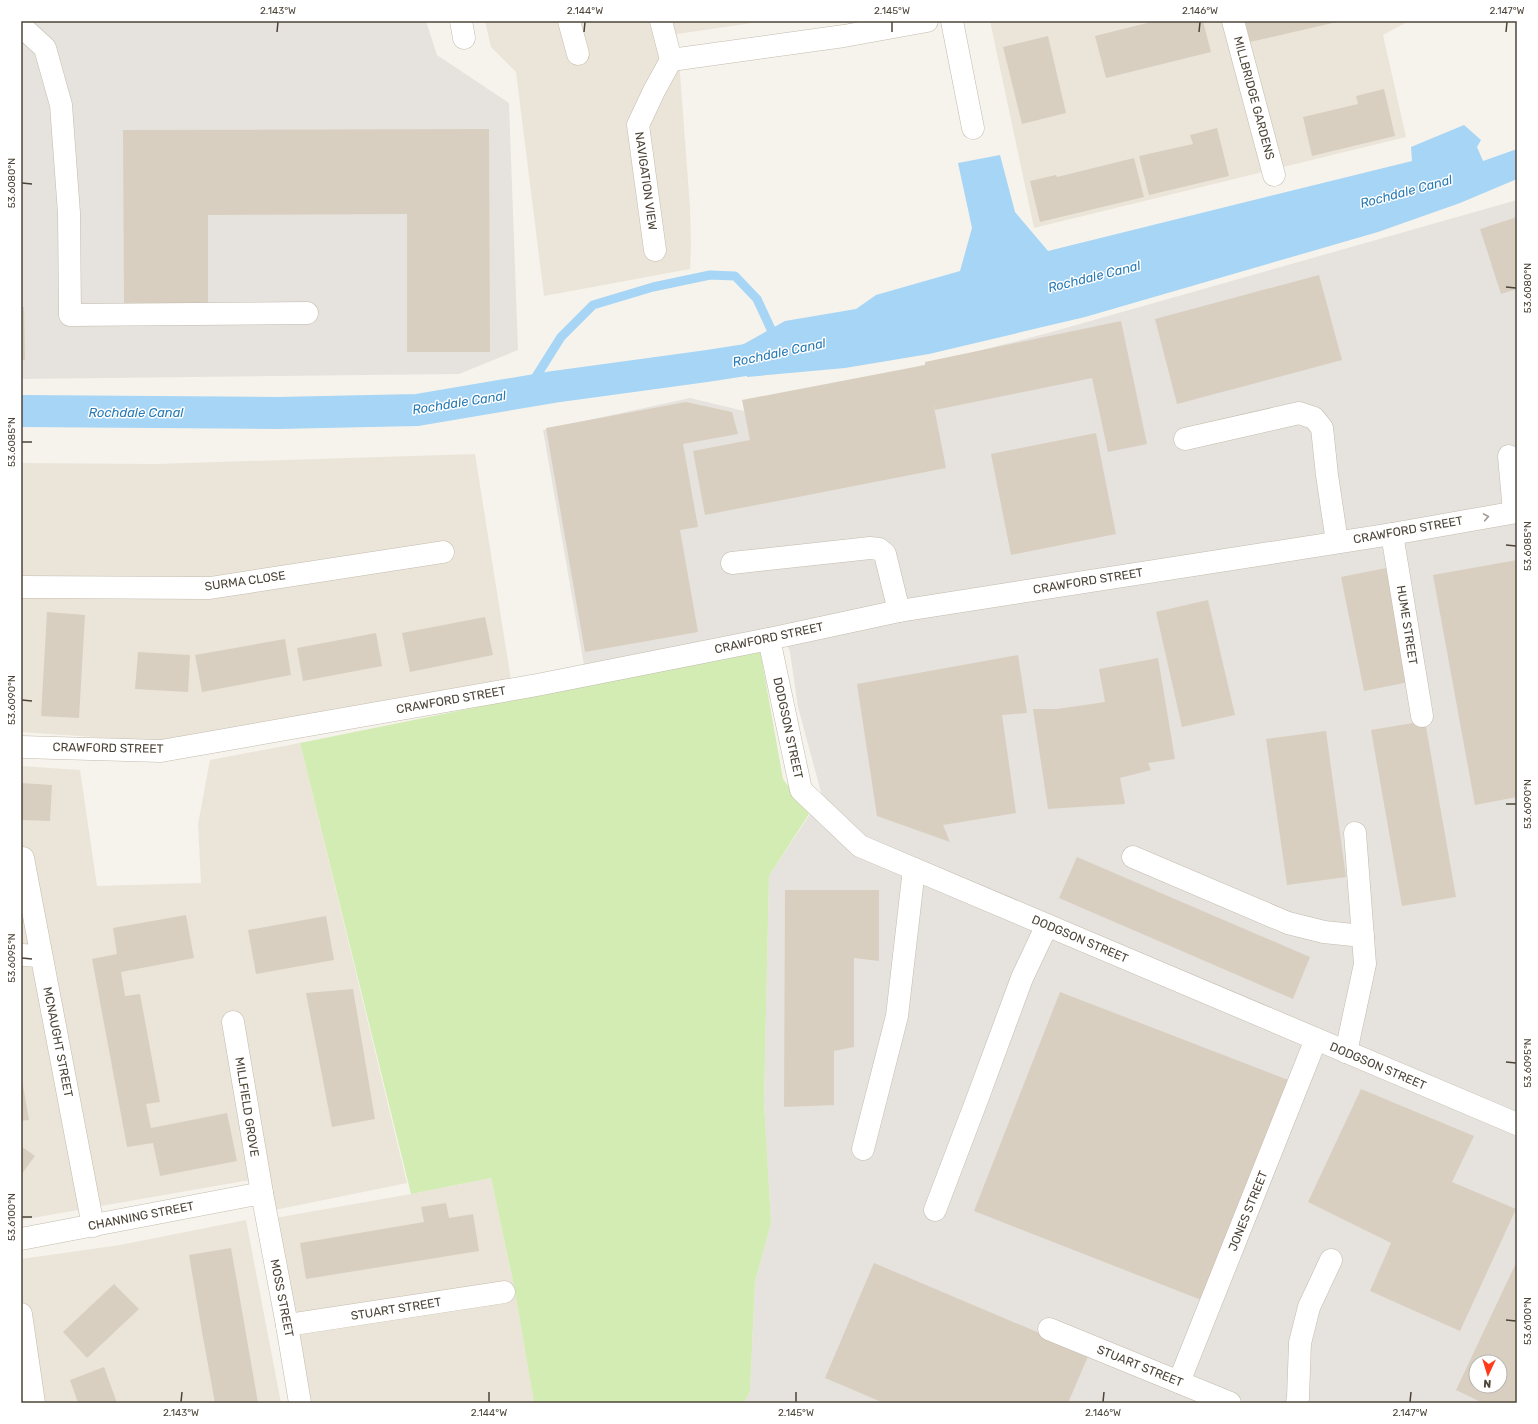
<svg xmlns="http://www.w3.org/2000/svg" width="1538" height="1424" font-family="Rubik,sans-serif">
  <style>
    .residential { fill: #ebe5d9 }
    .industrial { fill: #e6e2dd; fill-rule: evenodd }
    .green { fill: #d3ecb3 }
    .water { fill: #a6d5f5 }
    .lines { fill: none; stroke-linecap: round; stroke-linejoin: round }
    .stream { stroke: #a6d5f5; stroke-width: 9 }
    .canal { stroke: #a6d5f5; stroke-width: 32 }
    .building { fill: #d9cfc0; fill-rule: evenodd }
    .minor-casing { stroke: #c3bbad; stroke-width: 23 }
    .minor { stroke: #fff; stroke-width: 22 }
    .oneway { stroke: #9d9892 }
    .ticks { fill: none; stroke: #4c4438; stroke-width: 1.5 }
    .labels { text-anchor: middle; stroke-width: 3; stroke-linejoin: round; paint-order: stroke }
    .street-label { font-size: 12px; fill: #4c4438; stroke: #fff }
    .water-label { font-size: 13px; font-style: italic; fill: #287bb6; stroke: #fff }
    .neatline { fill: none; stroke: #4c4438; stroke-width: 1.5 }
    .ticks-label { font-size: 10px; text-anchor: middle; fill: #4c4438 }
  </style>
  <rect width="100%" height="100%" fill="#f6f3ec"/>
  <g class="residential">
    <path d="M 485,21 L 766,21 L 677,34 L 690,207 L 691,247 L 690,269 L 544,296 L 516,72 L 491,47 Z"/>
    <path d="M 990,21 L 1409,21 L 1383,35 L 1406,137 L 1034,228 Z"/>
    <path d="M 475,454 L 511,680 L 167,742 L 21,732 L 21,463 L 155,464 Z"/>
    <path d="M 300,743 L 407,1183 L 270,1211 L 270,1180 L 244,1181 L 21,1220 L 21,766 L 80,770 L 97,886 L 201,883 L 198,824 L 210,760 Z"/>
    <path d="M 491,1178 L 514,1286 L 534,1403 L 309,1403 L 275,1218 L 411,1194 Z"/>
    <path d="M 246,1220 L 281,1403 L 21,1403 L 21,1259 L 120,1245 Z"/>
  </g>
  <g class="industrial">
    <path d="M 21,21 L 426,21 L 437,55 L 509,103 L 518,350 L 459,374 L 21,379 Z"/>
    <path d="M 1517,200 L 1517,1403 L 744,1403 L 750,1391 L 755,1282 L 771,1223 L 764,1102 L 769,876 L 822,796 L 798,707 L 790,652 L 783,632 L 584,665 L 543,430 L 690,398 L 744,411 L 1048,333 ZM 1476,1362 L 1500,1362 L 1500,1386 L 1476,1386 Z"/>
  </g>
  <path class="green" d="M 760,650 L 783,779 L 809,814 L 769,876 L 764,1102 L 771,1223 L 755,1282 L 750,1391 L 744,1403 L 534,1403 L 514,1286 L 491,1178 L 411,1194 L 300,743 Z"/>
  <path class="water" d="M 1464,125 L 1481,140 L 1477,147 L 1483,161 L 1517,149 L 1517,179 L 1460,203 L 1378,232 L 1085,317 L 929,354 L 845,368 L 747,377 L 742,345 L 785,321 L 856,309 L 876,295 L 960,271 L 972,228 L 958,163 L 1000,155 L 1015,212 L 1048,251 L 1412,161 L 1411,147 Z"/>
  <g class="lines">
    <path class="stream" d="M 527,391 L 561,337 L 593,305 L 653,287 L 710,275 L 735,276 L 757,299 L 776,340"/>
    <path class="canal" d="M 21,411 L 277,413 L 417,410 L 553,387 L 707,366 L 765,357 L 786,352"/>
  </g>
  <g class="building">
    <path d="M 1155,21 L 1203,21 L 1211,52 L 1106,78 L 1095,36 Z"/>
    <path d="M 1245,21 L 1337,21 L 1337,22 L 1250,42 Z"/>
    <path d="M 1048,36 L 1066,113 L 1022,124 L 1003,47 Z"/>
    <path d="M 1384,89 L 1395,136 L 1312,156 L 1303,117 L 1358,104 L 1356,96 Z"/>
    <path d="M 1217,128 L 1229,176 L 1149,195 L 1139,156 L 1193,144 L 1190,135 Z"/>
    <path d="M 489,129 L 490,352 L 407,352 L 407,214 L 208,215 L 208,303 L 124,303 L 123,130 Z"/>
    <path d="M 1134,158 L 1144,197 L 1040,222 L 1030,181 L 1056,175 L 1057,177 Z"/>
    <path d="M 1517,217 L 1517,289 L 1501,294 L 1480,229 Z"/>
    <path d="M 1319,275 L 1342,360 L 1177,404 L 1155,319 Z"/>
    <path d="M 21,307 L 24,307 L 25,360 L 21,360 Z"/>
    <path d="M 1121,321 L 1147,444 L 1108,452 L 1092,378 L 935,410 L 933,402 L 946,468 L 705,515 L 693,451 L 750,440 L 742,400 L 925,365 L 925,362 Z"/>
    <path d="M 686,402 L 732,412 L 738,434 L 683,444 L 698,527 L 680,530 L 698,632 L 585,652 L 546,428 Z"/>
    <path d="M 1096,433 L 1116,534 L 1011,555 L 991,454 Z"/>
    <path d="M 1517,560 L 1517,797 L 1475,805 L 1433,575 Z"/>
    <path d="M 1401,565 L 1424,679 L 1364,691 L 1341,577 Z"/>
    <path d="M 1208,600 L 1235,715 L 1182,727 L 1156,612 Z"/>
    <path d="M 47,612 L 85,615 L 79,718 L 41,716 Z"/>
    <path d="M 485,617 L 493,655 L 410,672 L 402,633 Z"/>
    <path d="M 376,633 L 382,666 L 303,681 L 297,648 Z"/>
    <path d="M 285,639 L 291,675 L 202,692 L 195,655 Z"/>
    <path d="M 138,652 L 190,655 L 188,692 L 135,689 Z"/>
    <path d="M 1018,655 L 1027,713 L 1002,715 L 1016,813 L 943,825 L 950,842 L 877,816 L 857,684 Z"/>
    <path d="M 1158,658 L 1175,759 L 1148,763 L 1151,770 L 1120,778 L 1125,804 L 1048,809 L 1033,709 L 1057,709 L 1105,702 L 1099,669 Z"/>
    <path d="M 1425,721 L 1456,897 L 1402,906 L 1371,730 Z"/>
    <path d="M 1326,731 L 1346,877 L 1287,885 L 1266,739 Z"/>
    <path d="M 21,783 L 52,785 L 50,821 L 21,820 Z"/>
    <path d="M 1077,857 L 1310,957 L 1293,999 L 1059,898 Z"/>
    <path d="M 785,890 L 879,890 L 879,961 L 854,958 L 854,1047 L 834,1051 L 834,1105 L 784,1107 Z"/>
    <path d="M 186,915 L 194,958 L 121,972 L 125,996 L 140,994 L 160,1102 L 146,1104 L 151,1128 L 227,1113 L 237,1161 L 160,1176 L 153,1143 L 127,1147 L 92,959 L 117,954 L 113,928 Z"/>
    <path d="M 326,916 L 334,960 L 256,974 L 248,930 Z"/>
    <path d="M 353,989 L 375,1119 L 332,1127 L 306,993 Z"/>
    <path d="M 1060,992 L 1296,1083 L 1209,1303 L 974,1211 Z"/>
    <path d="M 21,1074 L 29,1120 L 21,1121 Z"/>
    <path d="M 1361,1089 L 1474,1136 L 1452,1182 L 1516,1209 L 1460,1331 L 1370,1291 L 1391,1243 L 1308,1202 Z"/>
    <path d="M 21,1146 L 35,1156 L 21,1175 Z"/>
    <path d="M 446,1203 L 449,1218 L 473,1214 L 479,1251 L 306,1279 L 300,1243 L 424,1222 L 421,1207 Z"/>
    <path d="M 231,1248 L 241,1305 L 258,1403 L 215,1403 L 202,1332 L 189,1255 Z"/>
    <path d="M 1517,1261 L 1517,1403 L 1483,1403 L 1456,1390 ZM 1476,1362 L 1500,1362 L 1500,1386 L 1476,1386 Z"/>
    <path d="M 874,1263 L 1089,1354 L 1068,1403 L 884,1403 L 825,1378 Z"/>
    <path d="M 114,1284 L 139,1309 L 87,1358 L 63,1332 Z"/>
    <path d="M 104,1367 L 117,1403 L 78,1403 L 70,1380 Z"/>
  </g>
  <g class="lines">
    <defs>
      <g id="minor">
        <path d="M 461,21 L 464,38"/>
        <path d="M 569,21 L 578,54"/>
        <path d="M 952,21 L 973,128"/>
        <path d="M 1233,21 L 1274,175"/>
        <path d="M 21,26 L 45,48 L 61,105 L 69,213 L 70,315 L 307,313"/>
        <path d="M 671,60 L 844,36 L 927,21"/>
        <path d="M 655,250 L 638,125 L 654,91 L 671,60 L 661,21"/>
        <path d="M 1185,439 L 1299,413 L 1314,418 L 1322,428 L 1327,475 L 1337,542"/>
        <path d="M 1509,456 L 1514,512"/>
        <path d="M 1392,534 L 1422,716"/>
        <path d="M 732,563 L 870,548 L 879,549 L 885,554 L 899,611"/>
        <path d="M 21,587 L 210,588 L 443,552"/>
        <path d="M 769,639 L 801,790 L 860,846 L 1517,1124"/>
        <path d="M 21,747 L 161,751 L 537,685 L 769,639 L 899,611 L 1392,534 L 1517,512"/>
        <path d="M 1133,857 L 1288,923 L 1324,932 L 1363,936"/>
        <path d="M 23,858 L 93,1226"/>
        <path d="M 21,955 L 41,956"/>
        <path d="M 233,1022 L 262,1193 L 287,1325 L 300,1403"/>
        <path d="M 1346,1052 L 1365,964 L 1355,833"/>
        <path d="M 863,1149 L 897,1016 L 914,869"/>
        <path d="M 935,1210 L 978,1097 L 1022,978 L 1047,925"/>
        <path d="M 21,1239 L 262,1193"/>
        <path d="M 21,1314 L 34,1403"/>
        <path d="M 287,1325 L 504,1292"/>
        <path d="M 1049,1329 L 1230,1403"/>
        <path d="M 1179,1382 L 1316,1039"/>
        <path d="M 1297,1403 L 1298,1398 L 1300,1343 L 1309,1307 L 1331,1260"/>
      </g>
    </defs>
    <use href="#minor" class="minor-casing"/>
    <use href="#minor" class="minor"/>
  </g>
  <defs><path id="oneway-chevron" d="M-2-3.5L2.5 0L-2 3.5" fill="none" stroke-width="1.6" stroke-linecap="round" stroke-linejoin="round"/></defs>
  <use class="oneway" href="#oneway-chevron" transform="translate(1486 517) rotate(-10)"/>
  <path class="ticks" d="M 277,32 L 278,22M 584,32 L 585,22M 892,32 L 892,22M 1199,32 L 1200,22M 1506,32 L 1507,22M 22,183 L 32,184M 1506,287 L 1516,288M 22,442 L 32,442M 1506,545 L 1516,546M 22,700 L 32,701M 1506,804 L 1516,804M 22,958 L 32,959M 1506,1062 L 1516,1063M 22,1217 L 32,1217M 1506,1320 L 1516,1321M 181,1402 L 182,1392M 489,1402 L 489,1392M 796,1402 L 796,1392M 1103,1402 L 1104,1392M 1410,1402 L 1411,1392"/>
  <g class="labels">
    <g class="street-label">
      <text transform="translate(1254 98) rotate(75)" y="4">MILLBRIDGE GARDENS</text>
      <text transform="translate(646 181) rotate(82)" y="4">NAVIGATION VIEW</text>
      <text transform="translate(1408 530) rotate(-10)" y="4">CRAWFORD STREET</text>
      <text transform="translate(245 581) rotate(-8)" y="4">SURMA CLOSE</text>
      <text transform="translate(1088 581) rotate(-9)" y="4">CRAWFORD STREET</text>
      <text transform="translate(1407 625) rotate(81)" y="4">HUME STREET</text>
      <text transform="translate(769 638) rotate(-12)" y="4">CRAWFORD STREET</text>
      <text transform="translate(451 700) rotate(-10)" y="4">CRAWFORD STREET</text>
      <text transform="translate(788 728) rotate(78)" y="4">DODGSON STREET</text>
      <text transform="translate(108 748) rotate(1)" y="4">CRAWFORD STREET</text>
      <text transform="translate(1080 939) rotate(23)" y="4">DODGSON STREET</text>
      <text transform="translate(58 1042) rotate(79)" y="4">MCNAUGHT STREET</text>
      <text transform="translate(1378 1066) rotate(23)" y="4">DODGSON STREET</text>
      <text transform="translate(247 1107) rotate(81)" y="4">MILLFIELD GROVE</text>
      <text transform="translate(1248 1211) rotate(-68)" y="4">JONES STREET</text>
      <text transform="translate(141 1216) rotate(-11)" y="4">CHANNING STREET</text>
      <text transform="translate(282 1298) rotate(79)" y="4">MOSS STREET</text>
      <text transform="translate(396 1309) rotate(-9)" y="4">STUART STREET</text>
      <text transform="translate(1140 1366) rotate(22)" y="4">STUART STREET</text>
    </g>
    <g class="water-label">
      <text transform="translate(1406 191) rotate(-15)" y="5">Rochdale Canal</text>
      <text transform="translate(1094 276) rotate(-14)" y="5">Rochdale Canal</text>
      <text transform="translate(779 352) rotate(-12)" y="5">Rochdale Canal</text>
      <text transform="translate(459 402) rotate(-9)" y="5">Rochdale Canal</text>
      <text x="136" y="417">Rochdale Canal</text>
    </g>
  </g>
  <rect width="1538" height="1424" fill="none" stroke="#ffffff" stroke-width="44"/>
  <g transform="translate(1488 1374) rotate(184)"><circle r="19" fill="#ffffff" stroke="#b7b4af"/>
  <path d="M0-3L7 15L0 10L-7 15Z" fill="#ff3b1a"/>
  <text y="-6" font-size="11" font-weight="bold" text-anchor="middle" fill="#4c4438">N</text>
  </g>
  <rect x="22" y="22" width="1494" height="1380" class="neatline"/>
  <g class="ticks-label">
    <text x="278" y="14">2.143°W</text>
    <text x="585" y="14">2.144°W</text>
    <text x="892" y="14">2.145°W</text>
    <text x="1200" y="14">2.146°W</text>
    <text x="1507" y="14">2.147°W</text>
    <text transform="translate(11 183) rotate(-90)" y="4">53.6080°N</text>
    <text transform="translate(1527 288) rotate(-90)" y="4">53.6080°N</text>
    <text transform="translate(11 442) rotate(-90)" y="4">53.6085°N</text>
    <text transform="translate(1527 546) rotate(-90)" y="4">53.6085°N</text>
    <text transform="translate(11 700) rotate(-90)" y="4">53.6090°N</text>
    <text transform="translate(1527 804) rotate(-90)" y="4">53.6090°N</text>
    <text transform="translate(11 958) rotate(-90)" y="4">53.6095°N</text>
    <text transform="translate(1527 1063) rotate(-90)" y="4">53.6095°N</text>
    <text transform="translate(11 1217) rotate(-90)" y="4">53.6100°N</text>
    <text transform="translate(1527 1321) rotate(-90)" y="4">53.6100°N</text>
    <text x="181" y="1416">2.143°W</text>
    <text x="489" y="1416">2.144°W</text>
    <text x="796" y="1416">2.145°W</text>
    <text x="1103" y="1416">2.146°W</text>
    <text x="1410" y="1416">2.147°W</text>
  </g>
</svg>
